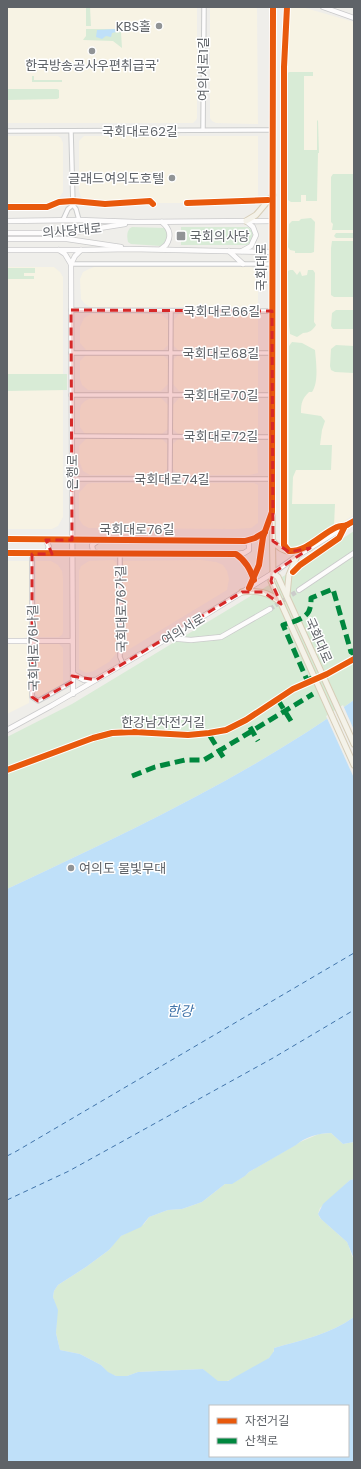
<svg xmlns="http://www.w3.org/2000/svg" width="361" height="1469" font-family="Poppins,'Noto Sans KR',sans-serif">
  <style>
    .commercial { fill: #f7f3e4 }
    .green { fill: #d8ebd6 }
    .water { fill: #bfe0f9; fill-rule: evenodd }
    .pier { fill: #efeeea }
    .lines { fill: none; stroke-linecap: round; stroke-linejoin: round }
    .ferry { stroke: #4174aa; stroke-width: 1; stroke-dasharray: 5 4; stroke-linecap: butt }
    .secondary-tunnel { stroke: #cbcbca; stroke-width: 4.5; stroke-dasharray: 4.5 2; stroke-linecap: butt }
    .street-casing { stroke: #cbcccc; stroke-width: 5.5 }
    .secondary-casing { stroke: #cacacb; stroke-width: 6 }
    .primary-casing { stroke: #d7ceb8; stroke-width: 7 }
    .street { stroke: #fdfcfc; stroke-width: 3.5 }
    .secondary { stroke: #fdfcfc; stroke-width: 4.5 }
    .primary { stroke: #f4f2e9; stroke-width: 5 }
    .quiet { stroke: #00873e; stroke-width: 5; stroke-dasharray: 10 5; stroke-linecap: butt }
    .cycleway-casing { stroke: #fff; stroke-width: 8 }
    .cycleway { stroke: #e8590c; stroke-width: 6 }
    .marked { fill: #d62828; fill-opacity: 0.2; stroke: #d62828; stroke-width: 3; stroke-dasharray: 8 5; stroke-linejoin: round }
    .poi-dot { fill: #919496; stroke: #fff; stroke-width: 1.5 }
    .labels { text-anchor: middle; stroke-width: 3; stroke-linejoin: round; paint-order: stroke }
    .poi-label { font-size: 13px; fill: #5f6368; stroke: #fff; text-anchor: end }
    .street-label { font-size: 13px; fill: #5f6368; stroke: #fff }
    .water-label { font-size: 14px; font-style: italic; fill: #4174aa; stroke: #fff }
  </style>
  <rect width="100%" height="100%" fill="#efeeea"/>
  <g class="commercial">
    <path d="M 7,7 L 197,7 L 197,118 L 196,120 L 193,123 L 7,123 Z"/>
    <path d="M 210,7 L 256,7 L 257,9 L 258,124 L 216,123 L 212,121 L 210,118 Z"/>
    <path d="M 287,7 L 302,7 L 354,22 L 354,515 L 295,551 L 287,549 L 286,546 Z"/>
    <path d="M 7,136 L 58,136 L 61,138 L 63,143 L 63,192 L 57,201 L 54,203 L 7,203 Z"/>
    <path d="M 84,136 L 258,136 L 258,200 L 252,203 L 90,203 L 86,201 L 81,197 L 79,191 L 79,141 Z"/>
    <path d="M 7,267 L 54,267 L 60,272 L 63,277 L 63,517 L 58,526 L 52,529 L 7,529 Z"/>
    <path d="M 94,267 L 251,267 L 258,271 L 258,305 L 254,307 L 91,307 L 85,304 L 81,299 L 80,279 L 83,272 L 89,269 Z"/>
    <path d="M 91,314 L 161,314 L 168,320 L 168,345 L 163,350 L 86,350 L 80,343 L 80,327 L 84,318 Z"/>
    <path d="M 179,314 L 254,314 L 258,316 L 258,349 L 178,350 L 173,345 L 173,321 Z"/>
    <path d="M 86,355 L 163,355 L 168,360 L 168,384 L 161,391 L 88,390 L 82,385 L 80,379 L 80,361 Z"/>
    <path d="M 178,355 L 258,355 L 258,389 L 253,391 L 179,391 L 173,384 L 173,360 Z"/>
    <path d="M 161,398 L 168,405 L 168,429 L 162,434 L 85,434 L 80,427 L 80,410 L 81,405 L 85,401 L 89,399 Z"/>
    <path d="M 179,398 L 256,399 L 258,400 L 258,433 L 257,434 L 178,434 L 173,429 L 173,405 Z"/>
    <path d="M 86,439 L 162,439 L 167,444 L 167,469 L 162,475 L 90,475 L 83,471 L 80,463 L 79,446 Z"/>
    <path d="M 178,439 L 257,439 L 258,473 L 250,475 L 179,475 L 173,469 L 173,444 Z"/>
    <path d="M 92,483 L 254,483 L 258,485 L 258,523 L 251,528 L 234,529 L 89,528 L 83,525 L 79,519 L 79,493 L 87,484 Z"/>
    <path d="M 113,560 L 116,562 L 117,565 L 118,648 L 115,655 L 109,662 L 94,671 L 86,673 L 79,669 L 79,571 L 81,566 L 89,561 Z"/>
    <path d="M 201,560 L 216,562 L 223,565 L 227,571 L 229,579 L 227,590 L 123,653 L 123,561 Z"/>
    <path d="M 7,561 L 29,561 L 29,633 L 28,636 L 24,638 L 7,638 Z"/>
    <path d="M 36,561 L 51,561 L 58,565 L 62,571 L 63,578 L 63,632 L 62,635 L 59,637 L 39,637 L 36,633 Z"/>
    <path d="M 7,644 L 26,644 L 29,647 L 29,703 L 7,714 Z"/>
    <path d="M 39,644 L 59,644 L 63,648 L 63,684 L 41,696 L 36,694 L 36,649 Z"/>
  </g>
  <g class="green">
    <path d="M 86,7 L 90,7 L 91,26 L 86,26 Z"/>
    <path d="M 86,29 L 117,29 L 117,32 L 121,32 L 122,48 L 113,41 L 83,40 L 86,36 Z"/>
    <path d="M 289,72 L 313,72 L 313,76 L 304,76 L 304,150 L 317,150 L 317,121 L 318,120 L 319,153 L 318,153 L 317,201 L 306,201 L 306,195 L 301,195 L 301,202 L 291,202 L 288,200 L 287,74 Z"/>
    <path d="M 32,76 L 34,76 L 34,80 L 62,80 L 62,82 L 32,82 Z"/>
    <path d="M 7,89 L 57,89 L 59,90 L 59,98 L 57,99 L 7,100 Z"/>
    <path d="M 333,174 L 354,174 L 354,230 L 332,230 L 333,224 L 331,222 L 331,177 Z"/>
    <path d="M 311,218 L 315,222 L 314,252 L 311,253 L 295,253 L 295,251 L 290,250 L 288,247 L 289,224 L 292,221 L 299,221 L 301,219 Z"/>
    <path d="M 132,227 L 165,228 L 168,233 L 166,242 L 161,246 L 131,244 L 128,242 C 127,237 126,230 132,227 Z"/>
    <path d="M 181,227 L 248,227 L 252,231 C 254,237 252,242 247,245 L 181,245 L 181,239 L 187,239 L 187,233 L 181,233 Z"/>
    <path d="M 336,233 L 354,233 L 354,238 L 336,238 L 334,236 Z"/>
    <path d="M 332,241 L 354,241 L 354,297 L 334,297 L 331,295 L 331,248 Z"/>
    <path d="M 7,268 L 35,268 L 35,273 L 24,273 L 24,276 L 34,276 L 34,279 L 7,279 Z"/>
    <path d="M 290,270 L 293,270 L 297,275 L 300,271 L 302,276 L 307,275 L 308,270 L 313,270 L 315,273 L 314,322 L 316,325 C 313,330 309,333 303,333 L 297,337 L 290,334 L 289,326 L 288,271 Z"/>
    <path d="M 336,310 L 354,310 L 354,329 L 333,329 L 331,326 L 332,313 Z"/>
    <path d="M 292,342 L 302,343 L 315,350 C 316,362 319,382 312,392 L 309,392 C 302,399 301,403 301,413 L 321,416 L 325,421 L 322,430 L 320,445 L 332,445 L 331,470 L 296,470 L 293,477 L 292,504 L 335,504 L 334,526 L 294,549 L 289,546 L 289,346 Z"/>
    <path d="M 336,345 L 354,346 L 354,373 L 335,372 L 331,370 L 330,366 L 331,349 Z"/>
    <path d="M 7,374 L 67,374 L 67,390 L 7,391 Z"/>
    <path d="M 354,531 L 354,700 C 247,777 126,833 7,889 L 7,737 L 72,704 L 302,565 Z"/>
    <path d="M 331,1133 L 343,1144 L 354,1142 L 354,1179 L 350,1180 L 320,1208 L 318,1214 L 320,1218 L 347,1242 C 350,1247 350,1254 354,1259 L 354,1317 C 330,1334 302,1340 274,1348 C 274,1351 273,1354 271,1356 C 266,1363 229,1383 221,1382 C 213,1381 208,1374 203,1369 L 138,1372 L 127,1376 L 116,1376 L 108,1373 L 101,1365 L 80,1354 L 60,1350 L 56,1333 L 57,1310 L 53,1297 L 54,1291 L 58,1285 L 86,1267 L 109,1250 L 119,1237 L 144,1224 L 149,1217 L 168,1210 L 182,1209 L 202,1202 L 225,1184 C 234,1183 242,1179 249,1172 L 297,1144 L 300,1142 L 319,1134 Z"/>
  </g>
  <g class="water">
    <path d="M 116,29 L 116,32 L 112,33 L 111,37 L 106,36 L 102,39 L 96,37 L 97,30 Z"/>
    <path d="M 354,700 L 354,1142 L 343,1144 L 331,1133 C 319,1133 305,1137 296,1145 L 249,1172 L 245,1176 L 232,1184 L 225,1184 L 202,1202 L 182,1209 L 168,1210 L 149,1217 L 141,1227 L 121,1236 L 109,1250 L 86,1267 L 58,1285 L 54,1291 L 53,1297 L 58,1310 L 56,1333 L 60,1350 L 80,1354 L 101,1365 L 108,1372 L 116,1376 L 127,1376 L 138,1372 L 203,1369 L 218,1381 L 228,1381 L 269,1358 L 274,1351 L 274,1348 C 302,1340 330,1334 354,1317 L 354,1462 L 7,1462 L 7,889 C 126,833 247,777 354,700 ZM 210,1406 L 348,1406 L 348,1456 L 210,1456 Z"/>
    <path d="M 354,1179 L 354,1259 L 347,1242 L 321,1219 L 318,1214 L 323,1204 L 350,1180 Z"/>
  </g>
  <path class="pier" d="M 343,705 L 354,730 L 354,778 L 326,716 Z"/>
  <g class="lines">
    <g class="ferry">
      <path d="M 7,1156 L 15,1152 L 354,953"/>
      <path d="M 7,1200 L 69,1171 L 273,1058 L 354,1010"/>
    </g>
    <path class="secondary-tunnel" d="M 270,609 L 299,590"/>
    <defs>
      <g id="street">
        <path d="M 203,130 L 204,7"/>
        <path d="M 7,131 L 273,130"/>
        <path d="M 71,131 L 73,205 L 76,209 L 79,220"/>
        <path d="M 63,220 L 68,209 L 73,205"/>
        <path d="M 71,264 L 273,264"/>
        <path d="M 71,310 L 272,311"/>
        <path d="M 71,353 L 272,353"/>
        <path d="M 71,395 L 272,395"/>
        <path d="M 72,436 L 272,437"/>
        <path d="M 72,479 L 272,479"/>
        <path d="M 170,479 L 171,311"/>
        <path d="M 32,554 L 32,697 L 38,701 L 72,682"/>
        <path d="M 120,554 L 120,657 L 123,664"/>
      </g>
      <g id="secondary">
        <path d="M 323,7 L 354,18"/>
        <path d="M 7,221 L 79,220 L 136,222 L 273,221"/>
        <path d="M 7,233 L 68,233 L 125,224"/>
        <path d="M 7,239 L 67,239 L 121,247"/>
        <path d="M 161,249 L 166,245 C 172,236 170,229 162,222"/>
        <path d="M 7,250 L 81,250 L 130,249 L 272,252"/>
        <path d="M 59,250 L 65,254 L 71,264 L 73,694"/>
        <path d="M 229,251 L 243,264"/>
        <path d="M 242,251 L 251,246 L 256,235 L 253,227 L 246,221"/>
        <path d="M 71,264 L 75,256 L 81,250"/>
        <path d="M 7,539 L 245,541 L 255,538 L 265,532"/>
        <path d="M 46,540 L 49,547 L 46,554"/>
        <path d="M 7,553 L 236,554 L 244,553 L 249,550 L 249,544 L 245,541"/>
        <path d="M 98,553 L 93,551 L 92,545 L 99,540"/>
        <path d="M 236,554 L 246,562 L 253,580"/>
        <path d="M 250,587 L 259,565 L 263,537 L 271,515"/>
        <path d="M 299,590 L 354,553"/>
        <path d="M 168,638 L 191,640 L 221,637 L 270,609"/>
        <path d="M 7,641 L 72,641"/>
        <path d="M 73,672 L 73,674 L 84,680 L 94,680"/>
        <path d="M 7,730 L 51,706 L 168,638 L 273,573 L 297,556 L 354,521"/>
      </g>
      <g id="primary">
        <path d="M 273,7 L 272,512 L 273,573 L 271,581 L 354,765"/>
        <path d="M 246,221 L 256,215 L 273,195"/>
        <path d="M 273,541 C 283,555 295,552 310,548"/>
        <path d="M 273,573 L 278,577 L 354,744"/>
        <path d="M 242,592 C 257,590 268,592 280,602"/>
        <path d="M 287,595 L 289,575 L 297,556"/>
      </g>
    </defs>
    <use href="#street" class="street-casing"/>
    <use href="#secondary" class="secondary-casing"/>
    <use href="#primary" class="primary-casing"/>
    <use href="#street" class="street"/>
    <use href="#secondary" class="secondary"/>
    <use href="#primary" class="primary"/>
    <g class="quiet">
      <path d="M 312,678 L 307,680 L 283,625 C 292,622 308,619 310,608 C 311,605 311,602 311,598 L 333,589 L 351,652 L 354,654"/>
      <path d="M 278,700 L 291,721"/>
      <path d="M 250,727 L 258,741"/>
      <path d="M 210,736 L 225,760"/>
      <path d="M 132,776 L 155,767 L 185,760 L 204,760 L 313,694"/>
    </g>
    <defs>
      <g id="cycleway">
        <path d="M 287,7 L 284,67 L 284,545 L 289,551 C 307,552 321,534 337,527 C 340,526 344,526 347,525"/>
        <path d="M 187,203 L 268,200"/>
        <path d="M 7,207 L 47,207 L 59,202 L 73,201 L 105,204 L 150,201 L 153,204"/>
        <path d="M 7,539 L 245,541 L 255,538 L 265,532"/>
        <path d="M 7,553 L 236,554 C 246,561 250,569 254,580"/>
        <path d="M 293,572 L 300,565 L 339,538 L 345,526 L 354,521"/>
        <path d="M 249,588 L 259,565 L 263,537 L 272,512 L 273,7"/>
        <path d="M 7,770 L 93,738 L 112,733 L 134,732 L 188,735 L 209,733 L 226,730 L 246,720 L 293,689 L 327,674 L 354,659"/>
      </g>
    </defs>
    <use href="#cycleway" class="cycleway-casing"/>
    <use href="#cycleway" class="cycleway"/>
  </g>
  <path class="marked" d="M 71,310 L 272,311 L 273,541 L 289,552 L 310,548 L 273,573 L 271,581 L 281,604 L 263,592 L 242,592 L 96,680 L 72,676 L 72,682 L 38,701 L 32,697 L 32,554 L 52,554 L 46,540 L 72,540 Z"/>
  <g class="poi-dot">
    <circle cx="159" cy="26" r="4"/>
    <circle cx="92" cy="51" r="4"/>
    <circle cx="172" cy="178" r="4"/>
    <rect x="176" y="231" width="10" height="10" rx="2"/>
    <circle cx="71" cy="868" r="4"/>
  </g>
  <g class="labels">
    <g class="poi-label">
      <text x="151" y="31">KBS홀</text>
      <text x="92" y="70" text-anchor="middle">한국방송공사우편취급국'</text>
      <text x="164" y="183">글래드여의도호텔</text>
      <text x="190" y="241" text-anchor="start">국회의사당</text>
      <text x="79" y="873" text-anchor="start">여의도 물빛무대</text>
    </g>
    <g class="street-label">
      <text transform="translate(203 69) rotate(-90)" y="5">여의서로1길</text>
      <text x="140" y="136">국회대로62길</text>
      <text transform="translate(72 230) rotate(-5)" y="5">의사당대로</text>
      <text transform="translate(261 267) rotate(-90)" y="5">국회대로</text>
      <text x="222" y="316">국회대로66길</text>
      <text x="221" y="358">국회대로68길</text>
      <text x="221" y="400">국회대로70길</text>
      <text x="221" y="441">국회대로72길</text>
      <text transform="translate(72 472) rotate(-90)" y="5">은행로</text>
      <text x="172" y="484">국회대로74길</text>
      <text x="137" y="534">국회대로76길</text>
      <text transform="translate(121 609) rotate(-91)" y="5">국회대로76가길</text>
      <text transform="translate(183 629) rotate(-31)" y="5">여의서로</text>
      <text transform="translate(319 640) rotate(66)" y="5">국회대로</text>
      <text transform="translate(33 648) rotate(-91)" y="5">국회대로76나길</text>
      <text x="163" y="727">한강남자전거길</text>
    </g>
    <g class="water-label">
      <text x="180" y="1016">한강</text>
    </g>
  </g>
  <rect width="361" height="1469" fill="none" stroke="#5f6368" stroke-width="16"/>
  <rect x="209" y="1405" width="140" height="52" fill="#ffffff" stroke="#bfc1c3"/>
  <rect x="217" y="1418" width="20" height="6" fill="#e8590c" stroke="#bfc1c3"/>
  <text x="245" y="1425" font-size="12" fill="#5f6368">자전거길</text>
  <rect x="217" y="1438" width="20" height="6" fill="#00873e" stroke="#bfc1c3"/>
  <text x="245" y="1445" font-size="12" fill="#5f6368">산책로</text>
</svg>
